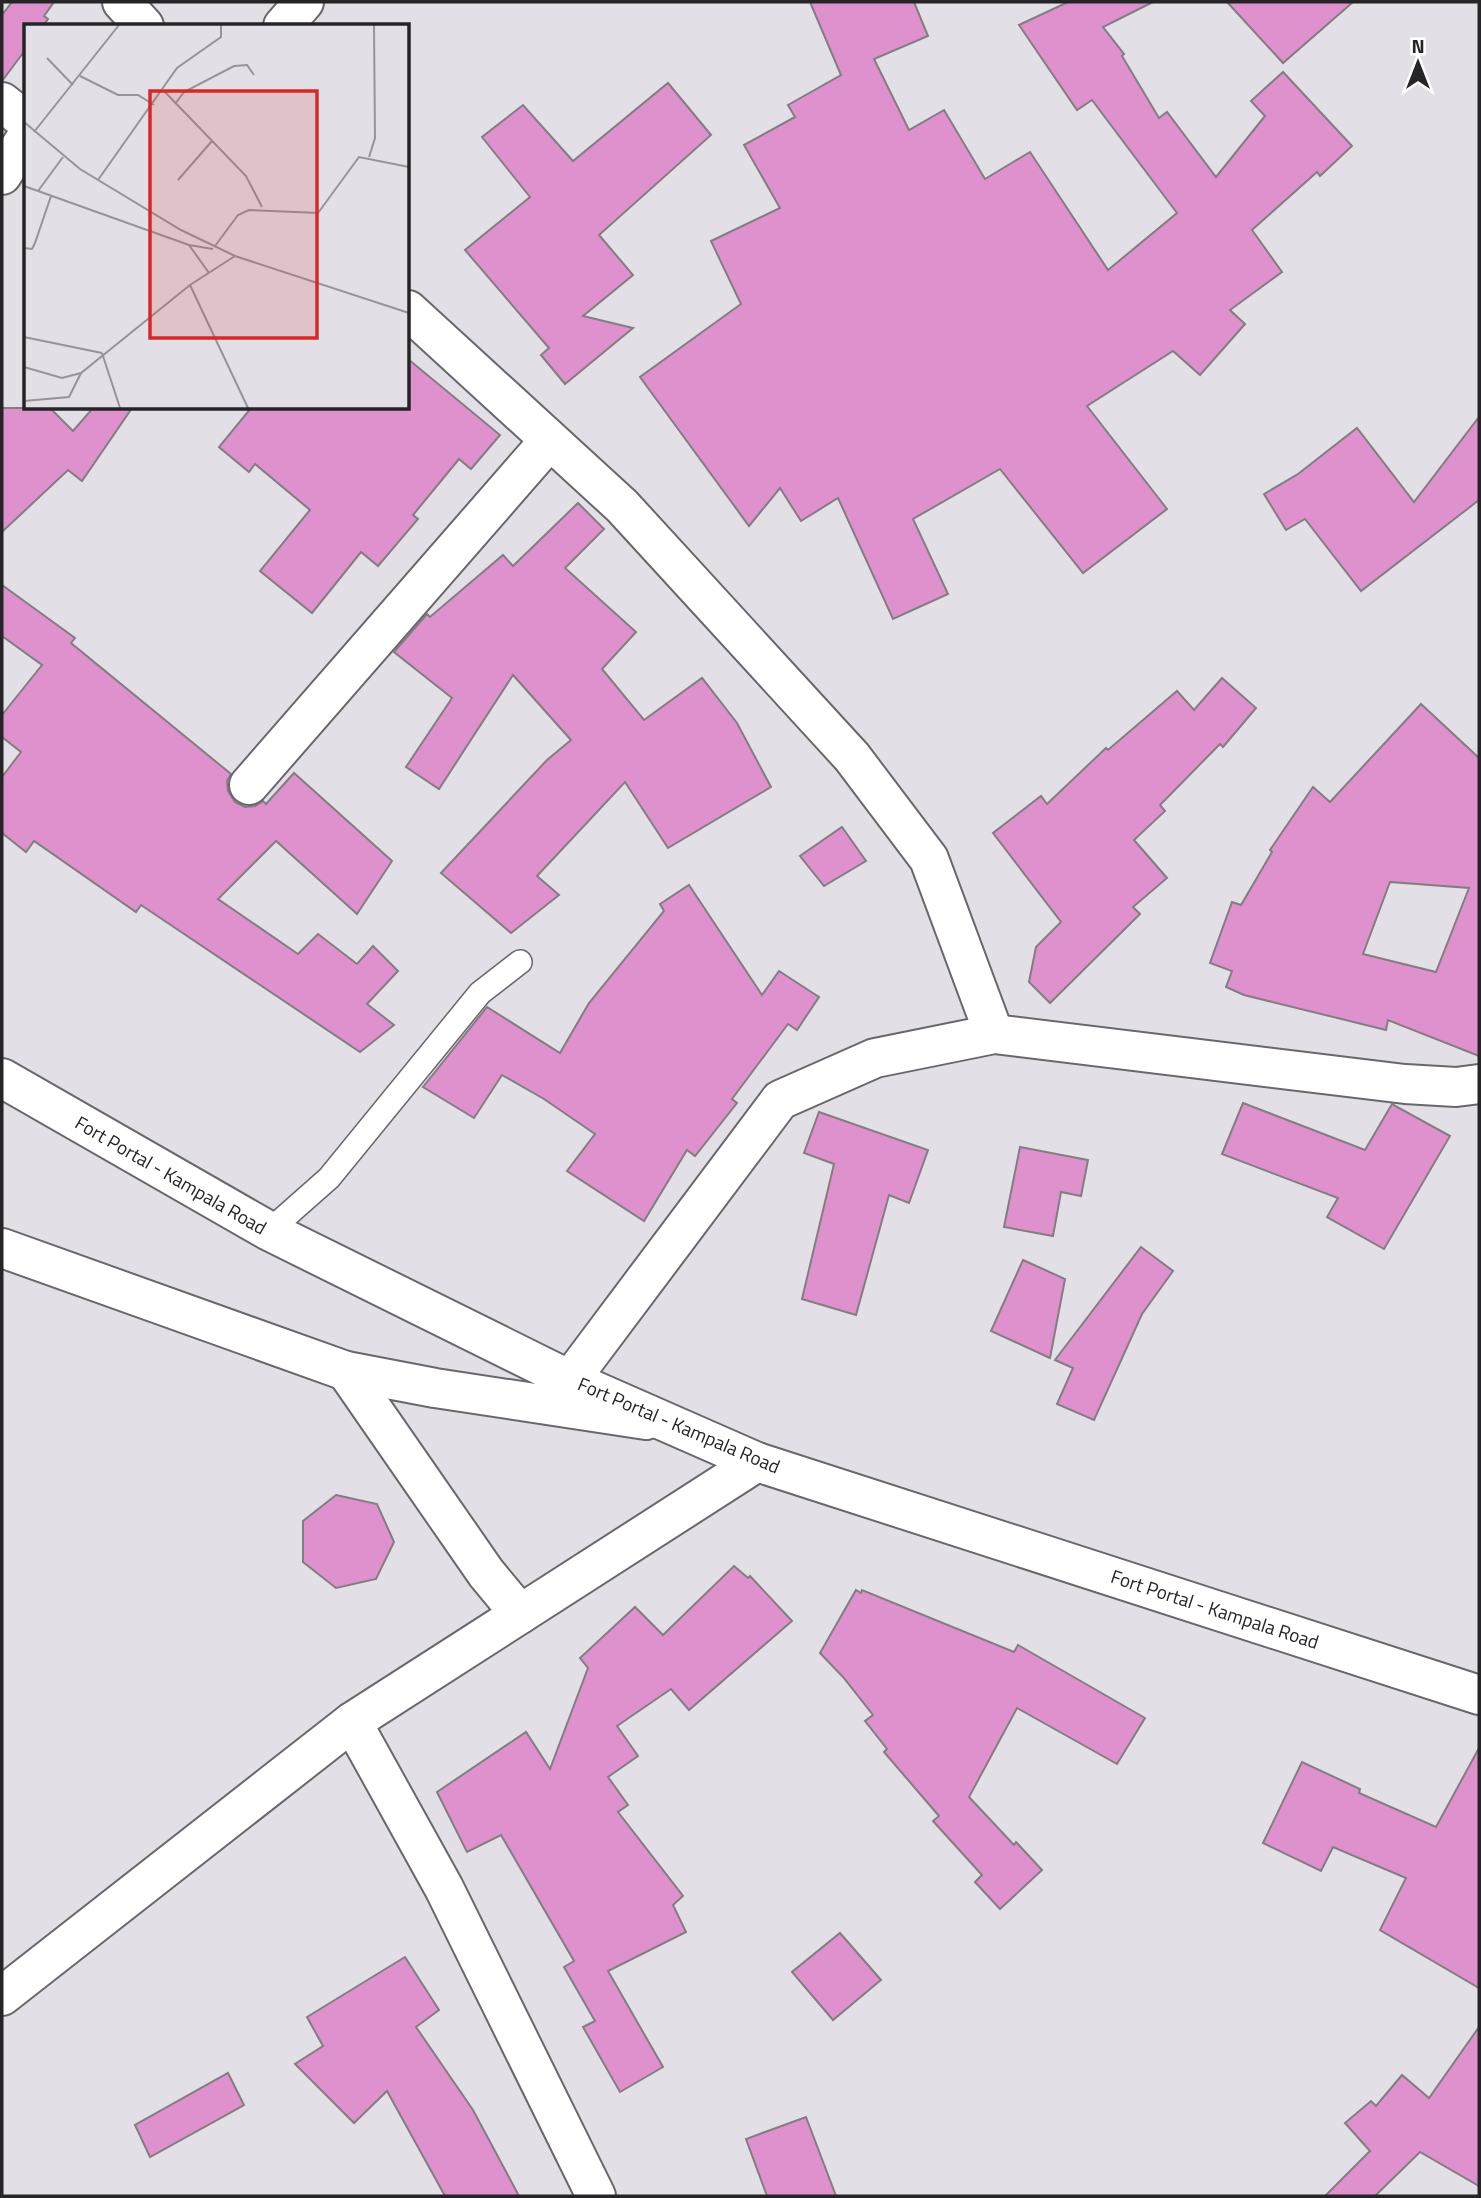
<svg xmlns="http://www.w3.org/2000/svg" width="1481" height="2198" font-family="'Titillium Web',sans-serif">
  <style>
    .building { fill: #df91cd; stroke: #837d81; stroke-width: 2; fill-rule: evenodd }
    .lines { fill: none; stroke-linecap: round; stroke-linejoin: round }
    .lane-casing { stroke: #69676c; stroke-width: 26 }
    .street-casing { stroke: #69676c; stroke-width: 42 }
    .secondary-casing { stroke: #69676c; stroke-width: 42 }
    .primary-casing { stroke: #69676c; stroke-width: 42 }
    .lane { stroke: #fff; stroke-width: 23 }
    .street { stroke: #fff; stroke-width: 38 }
    .secondary { stroke: #fff; stroke-width: 38 }
    .primary { stroke: #fff; stroke-width: 38 }
    .labels { text-anchor: middle; stroke-width: 5; stroke-linejoin: round; paint-order: stroke }
    .street-label { font-size: 19px; fill: #252426; stroke: #fff }
    .inset-road { fill: none; stroke: #969499; stroke-width: 2 }
    .view { fill: #d62828; fill-opacity: 0.15; stroke: #d62828; stroke-width: 3.5 }
    .inset-edge { fill: none; stroke: #252426; stroke-width: 3.5 }
  </style>
  <rect width="100%" height="100%" fill="#e2dfe6"/>
  <g class="building">
    <path d="M 12,2 L 54,2 L 44,16 L 48,19 L 43,26 L 26,26 L 26,49 L 2,81 L 2,15 Z"/>
    <path d="M 810,2 L 914,2 L 928,36 L 874,59 L 909,130 L 944,110 L 985,179 L 1030,152 L 1108,270 L 1177,213 L 1092,100 L 1077,110 L 1019,25 L 1068,2 L 1153,2 L 1103,27 L 1124,54 L 1122,56 L 1159,118 L 1167,112 L 1216,177 L 1265,116 L 1251,101 L 1283,72 L 1352,146 L 1320,176 L 1317,172 L 1252,230 L 1282,272 L 1230,310 L 1245,324 L 1200,375 L 1173,351 L 1087,406 L 1167,509 L 1083,573 L 1000,469 L 913,519 L 948,594 L 893,619 L 838,498 L 801,521 L 780,488 L 749,526 L 640,377 L 741,304 L 711,241 L 780,208 L 744,145 L 795,117 L 788,105 L 841,75 Z"/>
    <path d="M 1227,2 L 1353,2 L 1283,63 Z"/>
    <path d="M 668,83 L 711,135 L 599,235 L 633,275 L 583,316 L 633,328 L 565,384 L 541,355 L 549,348 L 465,250 L 530,197 L 482,137 L 523,105 L 573,161 Z"/>
    <path d="M 408,359 L 500,435 L 471,469 L 459,459 L 413,515 L 418,519 L 378,566 L 361,552 L 312,613 L 260,571 L 310,510 L 255,464 L 249,472 L 219,447 L 251,408 L 408,408 Z"/>
    <path d="M 2,408 L 50,408 L 73,431 L 93,408 L 132,408 L 82,481 L 68,470 L 2,532 Z"/>
    <path d="M 1479,417 L 1479,500 L 1361,591 L 1305,519 L 1286,530 L 1264,494 L 1298,474 L 1357,428 L 1414,502 Z"/>
    <path d="M 578,503 L 604,529 L 565,568 L 636,632 L 602,669 L 644,720 L 702,678 L 737,723 L 771,787 L 668,848 L 625,782 L 537,876 L 559,895 L 511,933 L 441,873 L 547,760 L 571,740 L 513,675 L 439,789 L 406,767 L 452,698 L 394,652 L 427,614 L 430,617 L 503,555 L 513,566 Z"/>
    <path d="M 2,585 L 75,638 L 71,643 L 231,774 L 227,781 L 228,791 L 235,802 L 245,807 L 255,806 L 263,801 L 266,804 L 294,773 L 392,861 L 357,914 L 276,841 L 218,899 L 298,954 L 318,934 L 357,964 L 373,946 L 398,971 L 367,1004 L 394,1025 L 360,1052 L 141,905 L 136,912 L 34,841 L 26,852 L 2,833 L 2,777 L 21,752 L 2,737 L 2,715 L 42,665 L 2,636 Z"/>
    <path d="M 1222,678 L 1256,708 L 1223,747 L 1220,744 L 1160,805 L 1165,811 L 1134,840 L 1167,878 L 1133,907 L 1140,914 L 1050,1003 L 1029,982 L 1036,947 L 1061,922 L 993,833 L 1041,796 L 1047,804 L 1106,748 L 1108,750 L 1177,691 L 1194,710 Z"/>
    <path d="M 1421,704 L 1479,758 L 1479,1056 L 1388,1020 L 1386,1030 L 1244,995 L 1226,987 L 1232,971 L 1210,963 L 1232,902 L 1241,905 L 1272,852 L 1270,850 L 1313,787 L 1330,802 ZM 1390,882 L 1469,888 L 1436,972 L 1363,954 Z"/>
    <path d="M 842,827 L 866,861 L 824,886 L 800,856 Z"/>
    <path d="M 689,885 L 762,995 L 779,971 L 819,997 L 797,1030 L 788,1024 L 732,1099 L 737,1103 L 695,1156 L 687,1150 L 644,1221 L 567,1171 L 595,1134 L 544,1099 L 502,1075 L 474,1118 L 423,1087 L 487,1007 L 560,1053 L 589,1003 L 664,911 L 660,904 Z"/>
    <path d="M 1243,1103 L 1365,1150 L 1392,1104 L 1450,1136 L 1384,1249 L 1327,1217 L 1338,1198 L 1222,1154 Z"/>
    <path d="M 819,1112 L 928,1150 L 909,1203 L 889,1195 L 856,1315 L 802,1299 L 834,1164 L 804,1153 Z"/>
    <path d="M 1020,1147 L 1088,1160 L 1081,1196 L 1061,1192 L 1053,1236 L 1004,1227 Z"/>
    <path d="M 1141,1247 L 1173,1271 L 1142,1314 L 1094,1420 L 1057,1404 L 1073,1368 L 1055,1360 Z"/>
    <path d="M 1023,1260 L 1065,1279 L 1050,1358 L 991,1331 Z"/>
    <path d="M 336,1495 L 377,1504 L 394,1542 L 376,1579 L 336,1588 L 303,1562 L 303,1521 Z"/>
    <path d="M 734,1566 L 748,1578 L 750,1576 L 792,1621 L 689,1710 L 671,1689 L 617,1726 L 638,1756 L 608,1777 L 628,1805 L 618,1812 L 683,1896 L 673,1905 L 686,1932 L 608,1971 L 663,2067 L 620,2092 L 583,2027 L 595,2021 L 564,1967 L 574,1961 L 501,1835 L 467,1852 L 437,1792 L 526,1732 L 550,1769 L 588,1668 L 580,1658 L 635,1607 L 663,1635 Z"/>
    <path d="M 856,1590 L 861,1593 L 862,1590 L 1014,1652 L 1018,1645 L 1145,1718 L 1117,1764 L 1017,1708 L 969,1797 L 1014,1845 L 1016,1842 L 1042,1870 L 1000,1909 L 975,1882 L 982,1875 L 933,1821 L 939,1816 L 884,1752 L 887,1749 L 865,1721 L 873,1715 L 843,1677 L 820,1653 Z"/>
    <path d="M 1479,1748 L 1479,1988 L 1380,1930 L 1406,1878 L 1333,1847 L 1321,1871 L 1263,1843 L 1302,1762 L 1360,1789 L 1359,1793 L 1436,1827 Z"/>
    <path d="M 840,1933 L 881,1980 L 833,2020 L 792,1972 Z"/>
    <path d="M 405,1957 L 439,2010 L 416,2027 L 473,2110 L 519,2196 L 445,2196 L 387,2091 L 354,2123 L 295,2064 L 323,2046 L 307,2017 Z"/>
    <path d="M 1479,2027 L 1479,2186 L 1420,2152 L 1375,2196 L 1325,2196 L 1370,2151 L 1345,2123 L 1371,2101 L 1376,2106 L 1402,2075 L 1429,2098 Z"/>
    <path d="M 228,2073 L 244,2105 L 150,2157 L 135,2125 Z"/>
    <path d="M 806,2117 L 836,2196 L 767,2196 L 746,2139 Z"/>
  </g>
  <g class="lines">
    <defs>
      <path id="lane" d="M 269,1231 L 329,1178 L 480,993 L 520,962"/>
      <g id="street">
        <path d="M 122,2 L 144,26"/>
        <path d="M 283,26 L 304,2"/>
        <path d="M 2,102 L 26,121"/>
        <path d="M 2,175 L 26,138"/>
        <path d="M 408,310 L 622,506 L 852,757 L 929,859 L 994,1034"/>
        <path d="M 249,785 L 549,441"/>
        <path d="M 346,1371 L 486,1573 L 520,1614"/>
        <path d="M 570,1380 L 780,1100 L 875,1058 L 994,1034 L 1405,1084 L 1456,1087 L 1479,1084"/>
        <path d="M 352,1722 L 444,1888 L 596,2196"/>
        <path d="M 2,1996 L 352,1722 L 757,1462"/>
      </g>
      <path id="secondary" d="M 2,1248 L 346,1371 L 435,1388 L 646,1420"/>
      <path id="primary" d="M 2,1078 L 269,1231 L 570,1380 L 757,1462 L 1479,1695"/>
    </defs>
    <use href="#lane" class="lane-casing"/>
    <use href="#street" class="street-casing"/>
    <use href="#secondary" class="secondary-casing"/>
    <use href="#primary" class="primary-casing"/>
    <use href="#lane" class="lane"/>
    <use href="#street" class="street"/>
    <use href="#secondary" class="secondary"/>
    <use href="#primary" class="primary"/>
  </g>
  <g class="labels">
    <g class="street-label">
      <text transform="translate(171 1175) rotate(30)" y="7">Fort Portal - Kampala Road</text>
      <text transform="translate(679 1425) rotate(23)" y="7">Fort Portal - Kampala Road</text>
      <text transform="translate(1215 1609) rotate(18)" y="7">Fort Portal - Kampala Road</text>
    </g>
  </g>
  <g transform="translate(24 24)">
    <rect width="385" height="385" fill="#e2dfe6"/>
    <path class="inset-road" d="M 23,34 L 49,61M 56,52 L 94,71 L 114,71 L 130,81M 140,67 L 222,152 L 238,183M 151,80 L 160,68 L 210,42 L 223,41 L 230,51M 0,98 L 56,145 L 157,206 L 211,232 L 385,289M 10,108 L 95,1M 345,133 L 351,114 L 350,1M 74,156 L 153,44 L 197,13 L 197,1M 154,156 L 188,117M 0,162 L 165,221 L 189,225M 14,167 L 39,133M 165,221 L 185,249M 191,222 L 214,191 L 225,186 L 294,189 L 335,133 L 385,143M 0,224 L 8,225 L 11,219 L 27,172M 166,261 L 224,384M 0,313 L 78,329M 78,329 L 96,384M 0,343 L 38,354 L 57,349 L 166,261 L 211,232M 0,377 L 45,373 L 57,349"/>
    <path class="view" d="M 126,67 L 293,67 L 293,314 L 126,314 Z"/>
    <rect width="385" height="385" class="inset-edge"/>
  </g>
  <rect width="1481" height="2198" fill="none" stroke="#252426" stroke-width="7"/>
  <g transform="translate(1418 63)" stroke="#ffffff" stroke-width="5" paint-order="stroke">
  <path d="M0-5L12 26L0 18L-12 26Z" fill="#252426"/>
  <text y="-10" font-size="19" font-weight="bold" text-anchor="middle" fill="#252426">N</text>
  </g>
</svg>
